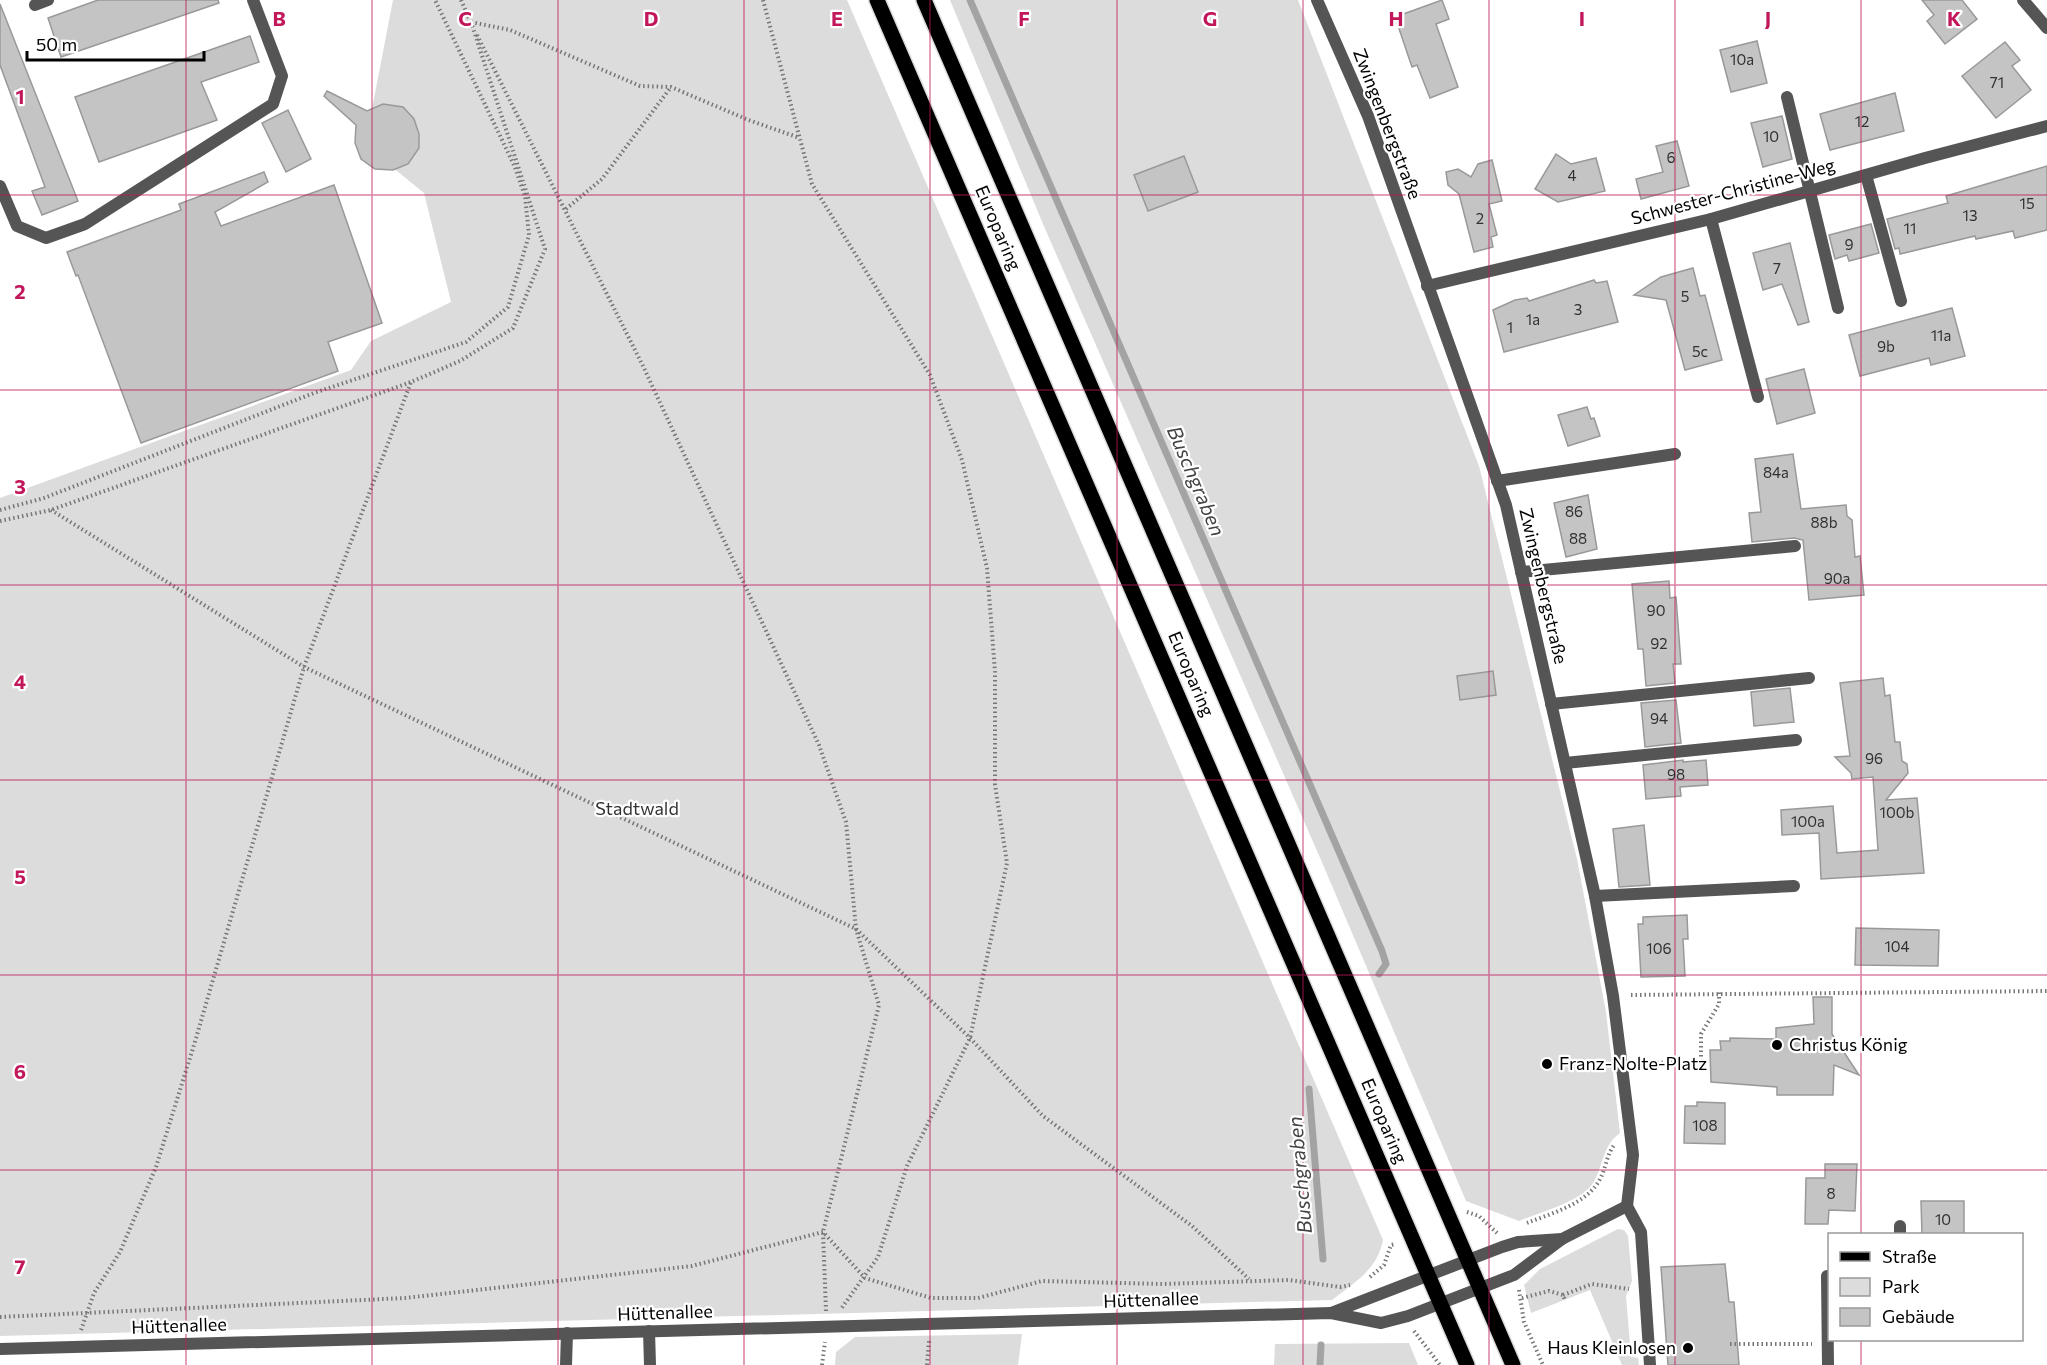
<svg xmlns="http://www.w3.org/2000/svg" width="2047" height="1365" font-family="Commissioner,sans-serif">
  <style>
    .green { fill: #dcdcdc }
    .lines { fill: none; stroke-linecap: round; stroke-linejoin: round }
    .stream { stroke: #a3a3a3; stroke-width: 7 }
    .building { fill: #c4c4c4; stroke: #999; stroke-width: 1.5 }
    .primary-casing { stroke: #dbdbdb; stroke-width: 18 }
    .path { stroke: #777; stroke-width: 4; stroke-dasharray: 1.5 3; stroke-linecap: butt }
    .lane { stroke: #555; stroke-width: 12 }
    .street { stroke: #555; stroke-width: 12 }
    .primary { stroke: #000; stroke-width: 15 }
    .grid { fill: none; stroke: #c2185b; stroke-width: 1.5; stroke-opacity: 0.55 }
    .poi-dot { fill: #000; stroke: #fff; stroke-width: 2 }
    .labels { text-anchor: middle; stroke-width: 4.5; stroke-linejoin: round; paint-order: stroke }
    .number-label { font-size: 15px; fill: #313131 }
    .street-label { font-size: 18px; fill: #000; stroke: #fff }
    .park-label { font-size: 18px; fill: #333; stroke: #fff }
    .poi-label { font-size: 18px; fill: #000; stroke: #fff; text-anchor: start }
    .water-label { font-size: 20px; font-style: italic; fill: #444; stroke: #fff }
    .grid-label { font-size: 20px; text-anchor: middle; font-weight: bold; fill: #c2185b; stroke: #fff; stroke-width: 4.5; stroke-linejoin: round; paint-order: stroke }
  </style>
  <rect width="100%" height="100%" fill="#fff"/>
  <g class="green">
    <path d="M 393,0 L 847,0 L 1383,1240 C 1377,1270 1355,1282 1332,1300 L 0,1336 L 0,498 L 351,370 L 371,341 L 451,302 L 424,193 L 365,145 Z"/>
    <path d="M 950,0 L 1298,0 L 1479,466 L 1577,859 L 1606,1012 L 1620,1133 C 1599,1148 1604,1174 1588,1189 C 1570,1205 1541,1212 1519,1221 L 1466,1201 L 1321,860 L 1043,224 Z"/>
    <path d="M 1618,1229 L 1624,1230 L 1628,1236 L 1632,1281 L 1626,1296 L 1631,1357 L 1638,1358 L 1639,1365 L 1622,1365 L 1590,1290 L 1531,1313 L 1524,1285 L 1540,1269 Z"/>
    <path d="M 1022,1334 L 1018,1365 L 835,1365 L 836,1352 L 855,1337 Z"/>
    <path d="M 1409,1343 L 1418,1365 L 1274,1365 L 1275,1344 Z"/>
  </g>
  <g class="lines">
    <g class="stream">
      <path d="M 970,0 L 1382,951 L 1386,964 L 1379,974"/>
      <path d="M 1309,1089 L 1323,1259"/>
      <path d="M 1320,1365 L 1321,1345"/>
    </g>
  </g>
  <g class="building">
    <path d="M 98,0 L 218,0 L 219,3 L 61,57 L 48,18 Z"/>
    <path d="M 1442,0 L 1449,19 L 1436,24 L 1458,87 L 1430,98 L 1417,65 L 1412,67 L 1395,17 Z"/>
    <path d="M 1922,0 L 1962,0 L 1977,19 L 1945,44 L 1927,21 L 1934,15 Z"/>
    <path d="M 0,4 L 78,201 L 42,215 L 32,191 L 45,187 L 0,65 Z"/>
    <path d="M 250,36 L 259,62 L 201,82 L 217,120 L 99,162 L 75,97 Z"/>
    <path d="M 1757,41 L 1767,83 L 1731,92 L 1720,50 Z"/>
    <path d="M 2005,42 L 2020,60 L 2012,66 L 2031,90 L 1996,118 L 1962,76 Z"/>
    <path d="M 327,91 L 367,111 L 383,104 L 403,107 L 414,119 L 419,134 L 419,148 L 408,164 L 393,170 L 375,169 L 361,159 L 355,143 L 356,125 L 324,96 Z"/>
    <path d="M 1895,93 L 1904,131 L 1830,150 L 1820,114 Z"/>
    <path d="M 288,110 L 311,159 L 286,172 L 262,123 Z"/>
    <path d="M 1782,116 L 1792,159 L 1763,167 L 1751,123 Z"/>
    <path d="M 1677,141 L 1689,186 L 1641,199 L 1636,179 L 1663,172 L 1656,146 Z"/>
    <path d="M 1556,154 L 1571,164 L 1596,158 L 1605,191 L 1558,202 L 1535,189 Z"/>
    <path d="M 1184,156 L 1198,192 L 1148,211 L 1134,175 Z"/>
    <path d="M 1492,160 L 1502,201 L 1489,204 L 1497,235 L 1491,237 L 1493,247 L 1474,252 L 1459,194 L 1448,185 L 1446,172 L 1458,169 L 1471,177 L 1478,164 Z"/>
    <path d="M 2047,166 L 2047,230 L 2015,238 L 2013,231 L 1976,239 L 1975,236 L 1900,254 L 1899,248 L 1895,249 L 1887,219 L 1948,203 L 1946,196 Z"/>
    <path d="M 264,172 L 268,182 L 215,212 L 221,226 L 334,185 L 382,323 L 328,342 L 338,371 L 141,443 L 78,275 L 76,276 L 67,252 L 181,210 L 179,204 Z"/>
    <path d="M 1871,224 L 1879,253 L 1849,261 L 1847,255 L 1835,259 L 1829,235 Z"/>
    <path d="M 1790,243 L 1809,322 L 1798,325 L 1782,284 L 1763,290 L 1753,253 Z"/>
    <path d="M 1693,268 L 1700,296 L 1705,295 L 1722,360 L 1685,370 L 1666,300 L 1634,295 L 1661,277 Z"/>
    <path d="M 1594,280 L 1596,283 L 1607,281 L 1618,322 L 1504,352 L 1493,310 L 1515,300 L 1527,298 L 1529,301 Z"/>
    <path d="M 1952,308 L 1965,356 L 1931,365 L 1929,358 L 1860,376 L 1849,335 Z"/>
    <path d="M 1804,369 L 1815,413 L 1777,424 L 1766,379 Z"/>
    <path d="M 1587,407 L 1591,419 L 1594,418 L 1600,436 L 1568,446 L 1558,415 Z"/>
    <path d="M 1793,454 L 1801,509 L 1846,505 L 1847,516 L 1852,520 L 1855,557 L 1860,556 L 1864,595 L 1809,600 L 1803,540 L 1794,538 L 1752,542 L 1749,513 L 1761,512 L 1755,459 Z"/>
    <path d="M 1588,495 L 1597,549 L 1566,557 L 1554,503 Z"/>
    <path d="M 1669,581 L 1670,598 L 1676,597 L 1681,664 L 1673,664 L 1675,683 L 1646,686 L 1643,649 L 1638,649 L 1632,584 Z"/>
    <path d="M 1493,671 L 1496,695 L 1460,700 L 1457,676 Z"/>
    <path d="M 1883,678 L 1885,696 L 1890,695 L 1895,742 L 1900,742 L 1902,761 L 1907,764 L 1908,773 L 1886,800 L 1917,798 L 1924,873 L 1821,879 L 1819,833 L 1782,835 L 1781,810 L 1833,806 L 1837,853 L 1878,850 L 1873,777 L 1852,779 L 1851,773 L 1835,757 L 1850,756 L 1840,683 Z"/>
    <path d="M 1790,688 L 1794,722 L 1754,726 L 1751,692 Z"/>
    <path d="M 1676,700 L 1681,743 L 1645,747 L 1641,703 Z"/>
    <path d="M 1683,760 L 1683,762 L 1706,760 L 1708,785 L 1680,787 L 1681,796 L 1646,799 L 1643,765 Z"/>
    <path d="M 1644,825 L 1650,885 L 1619,887 L 1613,829 Z"/>
    <path d="M 1687,915 L 1688,939 L 1683,939 L 1685,976 L 1641,977 L 1638,924 L 1643,924 L 1643,917 Z"/>
    <path d="M 1856,928 L 1939,930 L 1938,966 L 1855,965 Z"/>
    <path d="M 1813,997 L 1832,997 L 1832,1034 L 1859,1075 L 1834,1065 L 1833,1095 L 1777,1095 L 1777,1087 L 1711,1082 L 1710,1050 L 1721,1050 L 1720,1041 L 1730,1041 L 1730,1038 L 1776,1039 L 1776,1028 L 1814,1024 Z"/>
    <path d="M 1697,1102 L 1725,1103 L 1725,1144 L 1684,1143 L 1685,1106 L 1697,1106 Z"/>
    <path d="M 1825,1164 L 1857,1164 L 1855,1211 L 1829,1210 L 1828,1224 L 1805,1224 L 1806,1178 L 1825,1178 Z"/>
    <path d="M 1921,1201 L 1964,1201 L 1964,1234 L 1922,1234 Z"/>
    <path d="M 1725,1264 L 1729,1302 L 1734,1302 L 1739,1365 L 1668,1365 L 1661,1267 Z"/>
  </g>
  <g class="lines">
    <defs>
      <g id="primary">
        <path d="M 877,0 L 1467,1365"/>
        <path d="M 924,0 L 1513,1365"/>
      </g>
    </defs>
    <use href="#primary" class="primary-casing"/>
    <g class="path">
      <path d="M 461,0 L 471,23"/>
      <path d="M 763,0 L 812,184 L 930,375 L 962,460 L 987,568 L 995,672 L 995,785 L 1007,863 L 970,1038 L 907,1166 L 878,1257 L 841,1309"/>
      <path d="M 471,22 L 510,30 L 640,86 L 671,87 L 746,119 L 797,137"/>
      <path d="M 477,35 L 643,366 L 819,745 L 846,822 L 856,929 L 879,1005 L 823,1232 L 826,1311"/>
      <path d="M 566,209 L 602,179 L 671,87"/>
      <path d="M 0,510 L 44,498 L 314,393 L 466,342 L 508,307 L 529,235 L 525,196 L 514,165 L 435,0"/>
      <path d="M 51,510 L 304,667 L 856,929 L 970,1038 L 1043,1116 L 1192,1226 L 1249,1279"/>
      <path d="M 0,521 L 51,510 L 411,382"/>
      <path d="M 1631,995 L 2047,991"/>
      <path d="M 1639,1063 L 1701,1062 L 1701,1034 L 1719,1004 L 1719,992"/>
      <path d="M 1467,1212 L 1479,1216 L 1497,1233"/>
      <path d="M 1527,1223 C 1552,1213 1587,1204 1600,1179 C 1606,1168 1607,1153 1615,1144"/>
      <path d="M 1370,1277 L 1384,1265 L 1391,1245 L 1395,1244"/>
      <path d="M 1519,1290 L 1524,1322 L 1543,1365"/>
      <path d="M 1563,1295 L 1592,1284 L 1629,1289"/>
      <path d="M 1522,1298 L 1549,1291 L 1563,1295 L 1565,1300"/>
      <path d="M 0,1317 L 405,1298 L 692,1266 L 823,1232 L 865,1278 L 931,1298 L 978,1298 L 1042,1281 L 1162,1284 L 1289,1280 L 1340,1287 L 1350,1285"/>
      <path d="M 81,1330 L 94,1293 L 120,1252 L 156,1167 L 194,1045 L 304,667 L 411,382 L 460,361 L 513,328 L 545,249 L 471,22"/>
      <path d="M 1414,1331 L 1440,1365"/>
      <path d="M 1730,1344 L 1812,1344"/>
      <path d="M 822,1365 L 825,1342"/>
      <path d="M 927,1365 L 929,1341"/>
    </g>
    <g class="lane">
      <path d="M 35,5 L 48,0"/>
      <path d="M 1787,97 L 1838,308"/>
      <path d="M 1866,175 L 1901,301"/>
      <path d="M 0,186 L 17,226 L 46,238 L 85,224 L 273,104 L 282,76 L 253,0"/>
      <path d="M 1711,219 L 1758,397"/>
      <path d="M 1497,481 L 1675,454"/>
      <path d="M 1521,572 L 1795,546"/>
      <path d="M 1551,704 L 1809,678"/>
      <path d="M 1565,763 L 1796,740"/>
      <path d="M 1595,896 L 1794,886"/>
      <path d="M 1900,1226 L 1900,1234"/>
      <path d="M 649,1331 L 650,1365"/>
      <path d="M 566,1365 L 567,1333"/>
      <path d="M 1828,1365 L 1827,1276 L 1830,1276"/>
    </g>
    <g class="street">
      <path d="M 1317,0 L 1368,116 L 1506,505 L 1595,896 L 1613,996 L 1633,1155 L 1627,1206 L 1641,1232 L 1650,1365"/>
      <path d="M 2023,0 L 2047,28"/>
      <path d="M 1427,286 L 1711,219 L 1925,158 L 2047,126"/>
      <path d="M 1331,1313 L 1502,1247 L 1518,1242 L 1562,1239"/>
      <path d="M 0,1349 L 1331,1313 L 1381,1323 L 1408,1316 L 1514,1275 L 1562,1239 L 1627,1206"/>
    </g>
    <use href="#primary" class="primary"/>
  </g>
  <path class="grid" d="M 186,0 L 186,1365M 372,0 L 372,1365M 558,0 L 558,1365M 744,0 L 744,1365M 930,0 L 930,1365M 1117,0 L 1117,1365M 1303,0 L 1303,1365M 1489,0 L 1489,1365M 1675,0 L 1675,1365M 1861,0 L 1861,1234M 0,195 L 2047,195M 0,390 L 2047,390M 0,585 L 2047,585M 0,780 L 2047,780M 0,975 L 2047,975M 0,1170 L 2047,1170M 1861,1340 L 1861,1365"/>
  <g class="poi-dot">
    <circle cx="1777" cy="1045" r="6"/>
    <circle cx="1547" cy="1064" r="6"/>
    <circle cx="1688" cy="1348" r="6"/>
  </g>
  <g class="labels">
    <g class="number-label">
      <text x="1742" y="65">10a</text>
      <text x="1997" y="88">71</text>
      <text x="1862" y="127">12</text>
      <text x="1771" y="142">10</text>
      <text x="1671" y="163">6</text>
      <text x="1572" y="181">4</text>
      <text x="2027" y="209">15</text>
      <text x="1970" y="221">13</text>
      <text x="1480" y="224">2</text>
      <text x="1910" y="234">11</text>
      <text x="1849" y="250">9</text>
      <text x="1777" y="274">7</text>
      <text x="1685" y="302">5</text>
      <text x="1578" y="315">3</text>
      <text x="1533" y="325">1a</text>
      <text x="1510" y="333">1</text>
      <text x="1941" y="341">11a</text>
      <text x="1886" y="352">9b</text>
      <text x="1700" y="357">5c</text>
      <text x="1776" y="478">84a</text>
      <text x="1574" y="517">86</text>
      <text x="1824" y="528">88b</text>
      <text x="1578" y="544">88</text>
      <text x="1837" y="584">90a</text>
      <text x="1656" y="616">90</text>
      <text x="1659" y="649">92</text>
      <text x="1659" y="724">94</text>
      <text x="1874" y="764">96</text>
      <text x="1676" y="780">98</text>
      <text x="1897" y="818">100b</text>
      <text x="1808" y="827">100a</text>
      <text x="1897" y="952">104</text>
      <text x="1659" y="954">106</text>
      <text x="1705" y="1131">108</text>
      <text x="1831" y="1199">8</text>
      <text x="1943" y="1225">10</text>
    </g>
    <g class="street-label">
      <text transform="translate(1387 124) rotate(69)" y="6">Zwingenbergstraße</text>
      <text transform="translate(1733 192) rotate(-15)" y="6">Schwester-Christine-Weg</text>
      <text transform="translate(998 228) rotate(67)" y="6">Europaring</text>
      <text transform="translate(1543 586) rotate(77)" y="6">Zwingenbergstraße</text>
      <text transform="translate(1191 674) rotate(67)" y="6">Europaring</text>
      <text transform="translate(1384 1121) rotate(67)" y="6">Europaring</text>
      <text transform="translate(1151 1300) rotate(-2)" y="6">Hüttenallee</text>
      <text transform="translate(665 1313) rotate(-2)" y="6">Hüttenallee</text>
      <text transform="translate(179 1326) rotate(-2)" y="6">Hüttenallee</text>
    </g>
    <g class="park-label">
      <text x="637" y="815">Stadtwald</text>
    </g>
    <g class="poi-label">
      <text x="1789" y="1051">Christus König</text>
      <text x="1559" y="1070">Franz-Nolte-Platz</text>
      <text x="1676" y="1354" text-anchor="end">Haus Kleinlosen</text>
    </g>
    <g class="water-label">
      <text transform="translate(1196 481) rotate(67)" y="7">Buschgraben</text>
      <text transform="translate(1300 1175) rotate(-95)" y="7">Buschgraben</text>
    </g>
  </g>
  <g class="grid-label">
    <text x="279" y="26">B</text>
    <text x="465" y="26">C</text>
    <text x="651" y="26">D</text>
    <text x="837" y="26">E</text>
    <text x="1024" y="26">F</text>
    <text x="1210" y="26">G</text>
    <text x="1396" y="26">H</text>
    <text x="1582" y="26">I</text>
    <text x="1768" y="26">J</text>
    <text x="1954" y="26">K</text>
    <text x="20" y="104">1</text>
    <text x="20" y="299">2</text>
    <text x="20" y="494">3</text>
    <text x="20" y="689">4</text>
    <text x="20" y="884">5</text>
    <text x="20" y="1079">6</text>
    <text x="20" y="1274">7</text>
  </g>
  <rect x="1828" y="1233" width="195" height="108" fill="#ffffff" stroke="#999999" stroke-width="1.5"/>
  <rect x="1840" y="1252" width="30" height="9" fill="#000000" stroke="#999999" stroke-width="1.5"/>
  <text x="1882" y="1263" font-size="18" fill="#000000">Straße</text>
  <rect x="1840" y="1278" width="30" height="18" fill="#dcdcdc" stroke="#999999" stroke-width="1.5"/>
  <text x="1882" y="1293" font-size="18" fill="#000000">Park</text>
  <rect x="1840" y="1308" width="30" height="18" fill="#c4c4c4" stroke="#999999" stroke-width="1.5"/>
  <text x="1882" y="1323" font-size="18" fill="#000000">Gebäude</text>
  <path d="M27 51v9h177v-9" fill="none" stroke="#000000" stroke-width="3"/>
  <text x="36" y="51" font-size="18" fill="#000000" stroke="#ffffff" stroke-width="4.5" paint-order="stroke">50 m</text>
</svg>
